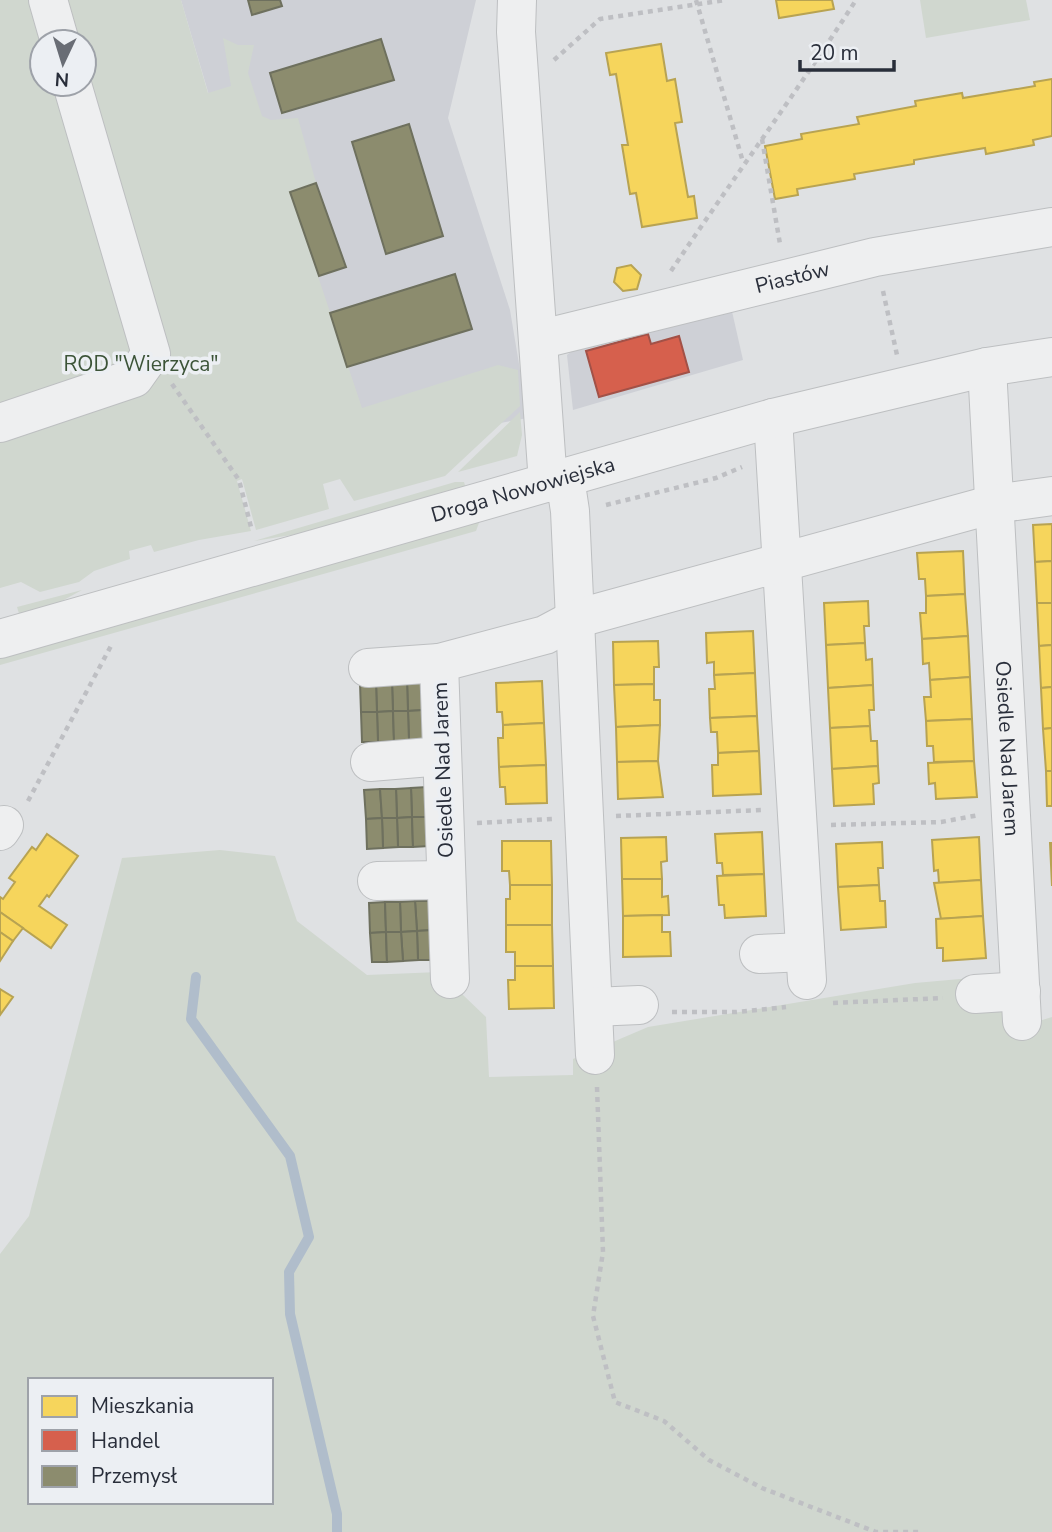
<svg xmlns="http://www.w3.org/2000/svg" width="1052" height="1532" font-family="'Nunito Sans',sans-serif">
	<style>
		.built { fill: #ced0d6 }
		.green { fill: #d0d7cf; fill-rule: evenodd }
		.homes { fill: #f6d55c; stroke: #b8a352; stroke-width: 2 }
		.shops { fill: #d6604d; stroke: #a25147; stroke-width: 2 }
		.industry { fill: #8c8c6e; stroke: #6e705e; stroke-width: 2 }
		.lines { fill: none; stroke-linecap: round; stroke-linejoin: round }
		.stream { stroke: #b0bdcb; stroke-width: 10 }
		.minor-casing { stroke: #bdbfc1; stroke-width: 40 }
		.path { stroke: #bebfc3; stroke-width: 4.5; stroke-dasharray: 5 5; stroke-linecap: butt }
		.minor { stroke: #eeeff0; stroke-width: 38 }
		.labels { text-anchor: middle; stroke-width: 7; stroke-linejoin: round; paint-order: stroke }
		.street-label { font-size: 21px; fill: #292e3a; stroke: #eceff3 }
		.park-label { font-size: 21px; fill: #3c5438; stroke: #eceff3 }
	</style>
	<rect width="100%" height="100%" fill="#dfe1e3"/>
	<g class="built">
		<path d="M181,0h295l-28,118 62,192 18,108 -213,38z"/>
		<path d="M731,307l12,53 -170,50 -6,-55 19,-14z"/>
	</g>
	<g class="green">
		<path d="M0,0h181l27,93 23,-7 -8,-48 15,7h16l-6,28 14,43 9,4 27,-2 18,65 -26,9 72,216 136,-43 20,5 2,36 -75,70 -91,25 -14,-22 -17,5 6,25 -73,21 -14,-51 -5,2 14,50 -52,9 -45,12 -3,-7 -22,6 1,8 -36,12 -15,11 -39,10 -19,-10 -21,6zM42,42h42v42h-42z"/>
		<path d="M920,0h106l4,20 -104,18z"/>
		<path d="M520,412l2,23 -5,21 -59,16z"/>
		<path d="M455,482h9l2,7 -149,42 -63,10z"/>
		<path d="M480,520l-4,11 -476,134v-8z"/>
		<path d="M82,590l-31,17 -31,10 -3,-10z"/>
		<path d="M220,850l55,6 22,65 70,54 72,-3 47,45 3,60 84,-2v-16l75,-32 267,-44 79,-7 32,49 26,-8v515h-1052v-278l29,-38 93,-358zM30,1380h241v122h-241z"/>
	</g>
	<g class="homes">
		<path d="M776,0h56l2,9 -55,9z"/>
		<path d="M661,44l6,37 8,-2 7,43 -7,1 13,74 6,-1 3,22 -55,9 -6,-34 -6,1 -8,-49h6l-12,-71 -6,1 -4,-22z"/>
		<path d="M1052,79v57l-19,4 1,5 -48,9 -1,-6 -71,12v4l-60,10 1,5 -58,10 1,6 -23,4 -10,-53 37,-7 -1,-5 58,-10 -2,-7 59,-11 -1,-5 47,-8 1,5 72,-12 -1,-4z"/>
		<path d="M631,265l10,10 -4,14 -14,2 -9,-9 3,-14z"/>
		<path d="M1052,524v37l-17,1 -2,-37z"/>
		<path d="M963,551l2,43 -39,2 -1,-17h-6l-2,-26z"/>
		<path d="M1052,561v42h-15l-2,-41z"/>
		<path d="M965,594l3,42 -46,3 -2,-26h6v-17z"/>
		<path d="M868,601l1,25h-5l1,17 -39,2 -2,-42z"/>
		<path d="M1037,603h15v42l-13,1z"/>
		<path d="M753,631l2,42 -41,2v-13l-7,1 -1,-30z"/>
		<path d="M968,636l2,41 -40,3 -1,-17 -6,1 -1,-25z"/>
		<path d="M658,641l1,26h-5v17l-40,1 -1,-43z"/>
		<path d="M865,643l1,17 6,-1 1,26 -45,3 -2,-43z"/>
		<path d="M1052,645v42l-11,1 -2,-42z"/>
		<path d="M755,673l2,43 -47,2 -1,-29h6l-1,-14z"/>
		<path d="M970,677l2,42 -46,2 -2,-24h7l-1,-17z"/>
		<path d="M542,681l2,42 -41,2 -1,-13h-5l-1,-29z"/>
		<path d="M654,684v16h6v25l-44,2 -2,-42z"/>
		<path d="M873,685l1,25h-5l1,16 -40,2 -2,-40z"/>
		<path d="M1052,687v41l-9,1 -2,-41z"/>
		<path d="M757,716l2,35 -41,2 -1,-21h-6l-1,-14z"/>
		<path d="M972,719l2,42 -40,1 -1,-16h-6l-1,-25z"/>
		<path d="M544,723l2,42 -47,2 -1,-29h5v-13z"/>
		<path d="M660,725l-2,36 -41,1 -1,-35z"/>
		<path d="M870,726l1,15h6l1,25 -46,3 -2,-41z"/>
		<path d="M1052,728v43h-6l-3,-42z"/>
		<path d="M759,751l2,43 -48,2 -1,-31h6v-12z"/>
		<path d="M658,761l5,36 -45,2 -1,-37z"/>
		<path d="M974,761l3,36 -41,2 -1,-16 -6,1 -1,-21z"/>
		<path d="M546,765l1,38 -41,1 -1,-17h-5l-1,-20z"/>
		<path d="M878,766l1,17 -6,1 1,20 -40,2 -2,-37z"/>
		<path d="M1046,771h6v35h-5z"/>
		<path d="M762,832l2,42 -41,1 -1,-12h-5l-2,-29z"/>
		<path d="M47,834l31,22 -29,41 -2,-2 -8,11 28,19 -16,23 -51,-36v-15l3,2 12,-17 -6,-4 23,-31 4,3z"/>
		<path d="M666,837l1,24 -6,1 1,17h-40l-1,-41z"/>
		<path d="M979,837l2,43 -42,3 -1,-13 -4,1 -2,-31z"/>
		<path d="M502,841h49l1,44h-42l-1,-14h-7z"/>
		<path d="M882,842l1,26h-5l1,17 -41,2 -2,-43z"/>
		<path d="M1050,843h2v43z"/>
		<path d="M764,874l2,42 -41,2 -1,-13h-5l-2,-29z"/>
		<path d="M622,879h40v18l6,-1 1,19 -46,1z"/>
		<path d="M981,880l2,36 -42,3 -7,-36z"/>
		<path d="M510,885h42v40h-46v-26h4z"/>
		<path d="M879,885l1,16h5l1,26 -45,3 -3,-43z"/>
		<path d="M0,912l23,16 -10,13 -13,-9z"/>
		<path d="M662,915v17h8l1,24 -48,1v-41z"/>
		<path d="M983,916l3,42 -43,3v-13h-6l-1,-29z"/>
		<path d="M506,925h46l1,41h-38v-14h-9z"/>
		<path d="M0,932l13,9 -13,20z"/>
		<path d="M515,966h38l1,42 -45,1 -1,-29h7z"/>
		<path d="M0,989l13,8 -13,18z"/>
	</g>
	<path class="shops" d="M648,334l3,10 28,-8 10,36 -90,25 -13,-46z"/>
	<g class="industry">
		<path d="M248,0h32l2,6 -30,9z"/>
		<path d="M381,39l13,41 -112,33 -12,-40z"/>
		<path d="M409,124l34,112 -57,18 -34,-112z"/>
		<path d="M316,183l30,84 -27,9 -29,-84z"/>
		<path d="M455,274l17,55 -125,38 -17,-54z"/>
		<path d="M407,681h16l1,29 -16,1z"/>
		<path d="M407,681l1,30h-15l-1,-29z"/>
		<path d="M392,682l1,29 -16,1 -1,-29z"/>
		<path d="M360,683h16l1,29h-16z"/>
		<path d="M424,710l1,30 -16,1 -1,-30z"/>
		<path d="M393,711l1,30 -16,1 -1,-30z"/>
		<path d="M393,711h15l1,30h-15z"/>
		<path d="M361,712h16l1,30h-16z"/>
		<path d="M427,787l1,30h-16l-1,-29z"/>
		<path d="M411,788l1,29 -15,1 -1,-29z"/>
		<path d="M380,789l2,29 -16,1 -2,-29z"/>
		<path d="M380,789h16l1,29h-15z"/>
		<path d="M412,817l1,30h-15l-1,-29z"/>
		<path d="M412,817h16l1,29 -16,1z"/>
		<path d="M382,818h15l1,29 -15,1z"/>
		<path d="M382,818l1,30 -16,1 -1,-30z"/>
		<path d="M415,901h16l1,29 -15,1z"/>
		<path d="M415,901l2,30 -16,1 -1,-30z"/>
		<path d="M385,902l1,30 -16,1 -1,-30z"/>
		<path d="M385,902h15l1,30h-15z"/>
		<path d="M432,930l2,30h-16l-1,-29z"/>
		<path d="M417,931l1,29 -15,1 -2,-29z"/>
		<path d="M386,932l1,30h-15l-2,-29z"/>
		<path d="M386,932h15l2,29 -16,1z"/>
	</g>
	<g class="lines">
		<path class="stream" d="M196,977l-5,42 99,137 19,81 -20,35 1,42 47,200v18"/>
		<g class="minor-casing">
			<g id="minor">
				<path d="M48,0l12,42"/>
				<path d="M517,0l-1,32 32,451"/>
				<path id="s1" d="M538,340l337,-83 177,-30"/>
				<path id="s2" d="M987,367l35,654"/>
				<path d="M773,418l34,562"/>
				<path d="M0,423l134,-45 17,-24 -79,-270"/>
				<path d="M565,478l5,33 25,544"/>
				<path id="s3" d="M0,639l773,-221 214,-51 65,-10"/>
				<path d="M368,668l71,-5"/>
				<path d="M370,762l72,-6"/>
				<path d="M0,831l4,-6"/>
				<path d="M377,881l69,-1"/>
				<path d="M759,954l46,-2"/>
				<path d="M450,979l-11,-316 106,-28 30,-16 419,-115 58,-8"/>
				<path d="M975,994l46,-3"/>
				<path d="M593,1007l46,-2"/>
			</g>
		</g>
		<g class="path">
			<path d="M696,0l47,162"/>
			<path d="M554,60l46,-41 125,-19"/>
			<path d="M762,139l18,105"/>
			<path d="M671,271c61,-91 126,-179 185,-271"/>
			<path d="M883,291l14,64"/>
			<path d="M172,384l67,96 13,51"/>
			<path d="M606,505l110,-27 26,-11"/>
			<path d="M28,801l84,-157"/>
			<path d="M616,816l146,-6"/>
			<path d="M477,823l75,-4"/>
			<path d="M831,825l110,-3 38,-7"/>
			<path d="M833,1003l110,-5"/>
			<path d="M672,1012h64l50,-5"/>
			<path d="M597,1087l6,165 -10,64 22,86 49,19 45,39 53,28 114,44h46"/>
		</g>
		<use href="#minor" class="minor"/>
	</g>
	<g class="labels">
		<g class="street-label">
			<text dy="7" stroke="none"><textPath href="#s1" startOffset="262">Piastów</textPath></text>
			<text dy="7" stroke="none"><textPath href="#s3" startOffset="544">Droga Nowowiejska</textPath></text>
			<text dy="7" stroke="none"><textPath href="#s2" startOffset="382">Osiedle Nad Jarem</textPath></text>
			<text transform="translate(443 770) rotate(-92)" y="7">Osiedle Nad Jarem</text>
		</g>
		<g class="park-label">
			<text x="141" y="371">ROD "Wierzyca"</text>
		</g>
	</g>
	<rect x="28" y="1378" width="245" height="126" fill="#eceff3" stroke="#9ea2a9" stroke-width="2"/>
	<rect x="42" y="1396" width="35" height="21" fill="#f6d55c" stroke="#9ea2a9" stroke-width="2"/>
	<text x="91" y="1413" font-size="21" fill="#292e3a">Mieszkania</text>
	<rect x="42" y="1430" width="35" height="21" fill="#d6604d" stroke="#9ea2a9" stroke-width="2"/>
	<text x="91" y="1448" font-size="21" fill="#292e3a">Handel</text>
	<rect x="42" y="1466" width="35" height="21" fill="#8c8c6e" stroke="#9ea2a9" stroke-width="2"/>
	<text x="91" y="1483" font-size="21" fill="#292e3a">Przemysł</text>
	<g transform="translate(63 63) rotate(184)"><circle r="33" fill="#eceff3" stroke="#9ea2a9" stroke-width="2"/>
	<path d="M0-5L12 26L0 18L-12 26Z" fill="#696d75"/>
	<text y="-10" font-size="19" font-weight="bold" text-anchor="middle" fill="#292e3a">N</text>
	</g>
	<path d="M800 60v10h94v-10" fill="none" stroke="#292e3a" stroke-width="3.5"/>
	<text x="810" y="60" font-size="21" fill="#292e3a" stroke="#eceff3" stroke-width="5" paint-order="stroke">20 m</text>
</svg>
